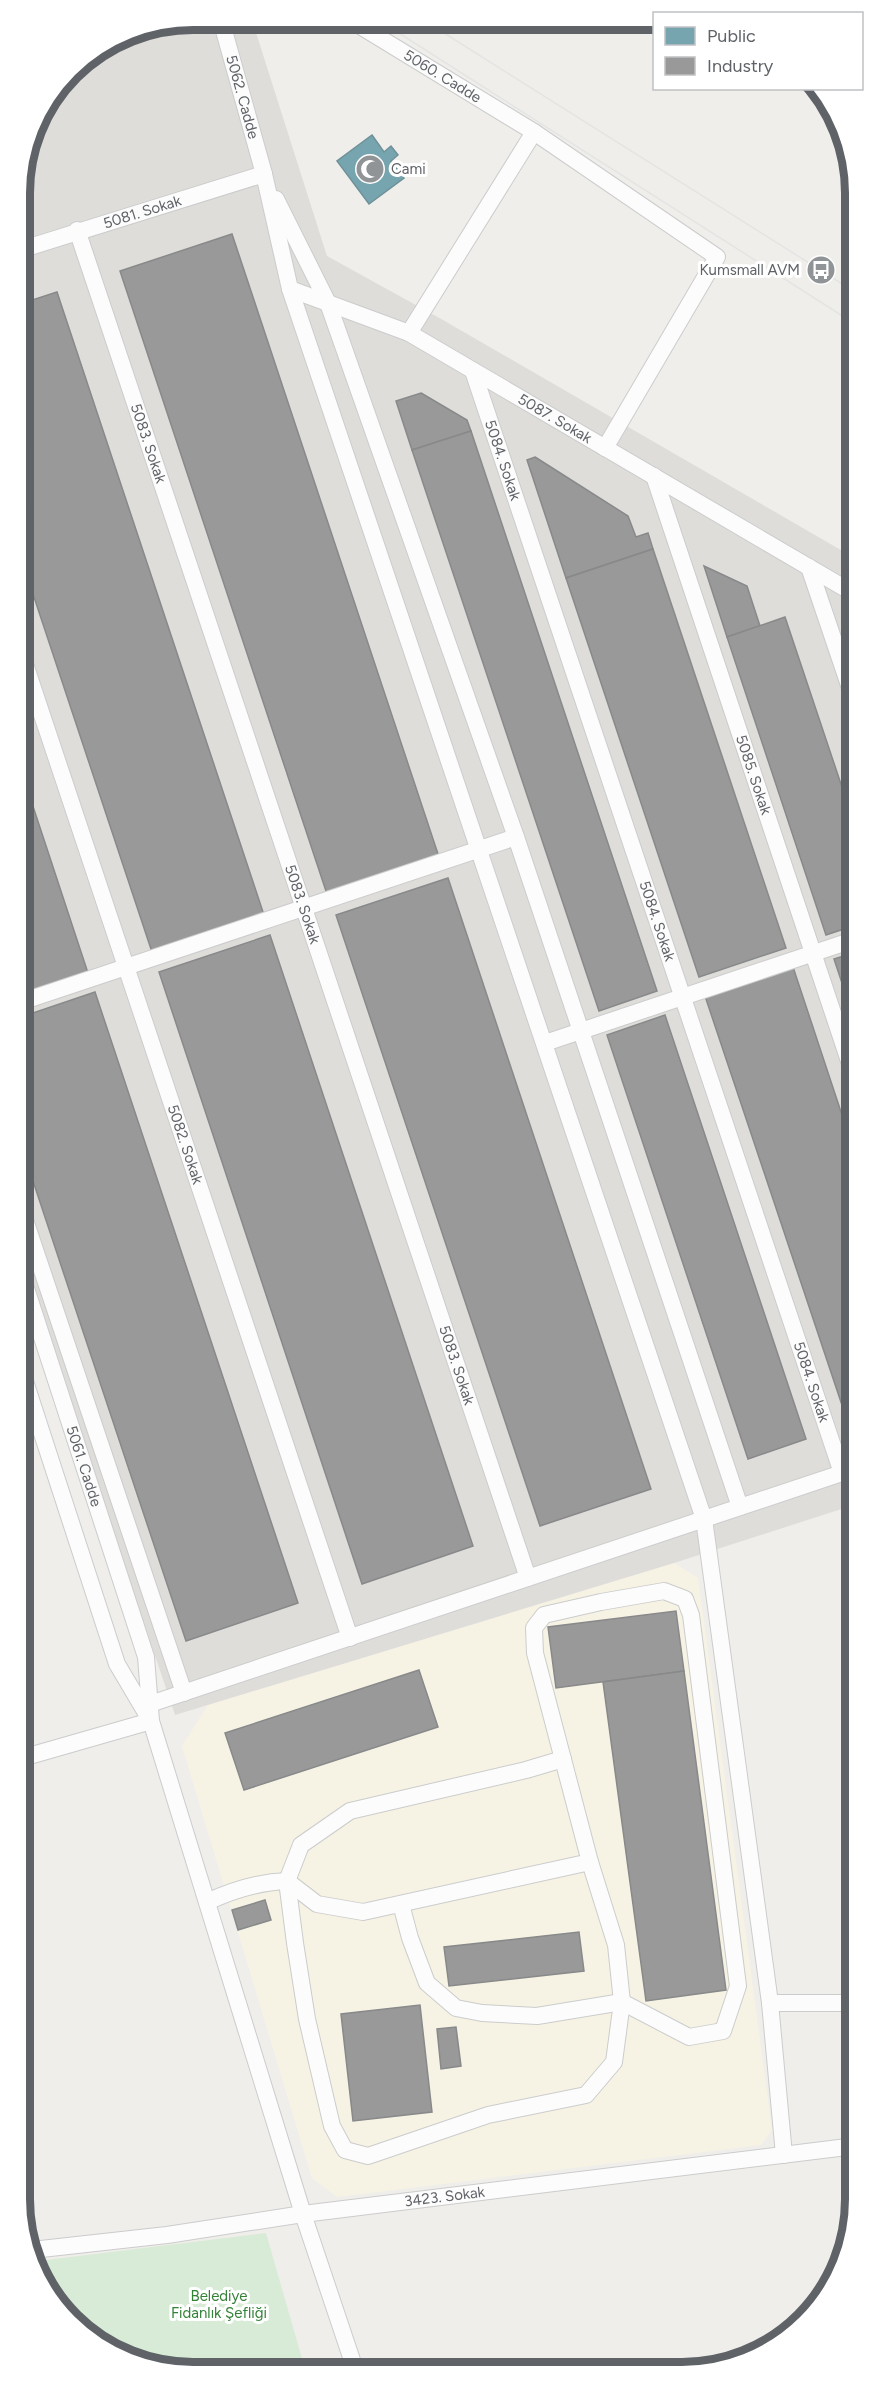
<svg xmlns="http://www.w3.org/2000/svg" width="875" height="2392" font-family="Figtree,sans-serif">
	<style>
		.commercial { fill: #f7f3e4 }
		.industrial { fill: #dfddda }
		.green { fill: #d8ebd6 }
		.public { fill: #76a5af; stroke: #6f919a; stroke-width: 1.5 }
		.industry { fill: #999; stroke: #88898a; stroke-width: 1.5 }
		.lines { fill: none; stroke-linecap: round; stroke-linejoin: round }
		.minor-casing { stroke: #cbcccc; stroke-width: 18 }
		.minor { stroke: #fdfcfc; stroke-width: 16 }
		.tram { stroke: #e4e4e4; stroke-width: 1.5 }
		.labels { text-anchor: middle; stroke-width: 6; stroke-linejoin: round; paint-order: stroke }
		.street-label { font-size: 15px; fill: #5f6368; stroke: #fff }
		.poi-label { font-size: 15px; fill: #5f6368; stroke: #fff; text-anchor: start }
		.park-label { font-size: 15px; fill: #348238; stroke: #fff }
		.rim { fill: none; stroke: #5f6368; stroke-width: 8 }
	</style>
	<rect width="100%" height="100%" fill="#efeeea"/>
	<path class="commercial" d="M674,1563l24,15 74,552 -11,15 -424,52 -25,-19 -130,-432 26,-41z"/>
	<path class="industrial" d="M193,20h59l75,236 116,64 410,237 1,948 -180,58 -499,152 -154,-457 -1,-1077 18,-65 40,-53 49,-30z"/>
	<path class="green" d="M266,2233l39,136h-146l-88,-47 -33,-61z"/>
	<path class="public" d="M372,135l12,17 7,-6 7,9 -7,6 13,17 -35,26 -32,-43z"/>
	<g class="industry">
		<path d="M232,234l207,623 -112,37 -207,-623z"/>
		<path d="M57,292l207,623 -112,37 -132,-397v-251z"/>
		<path d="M421,393l46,27 4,11 -59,19 -16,-49z"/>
		<path d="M471,431l186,560 -58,20 -187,-561z"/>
		<path d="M535,457l93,59 8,21 12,-4 5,16 -87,29 -39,-118z"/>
		<path d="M653,549l133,399 -87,29 -133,-399z"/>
		<path d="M704,566l43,20 13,40 -33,11z"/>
		<path d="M785,617l68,203v106l-27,9 -99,-298z"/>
		<path d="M21,770l67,203 -67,23z"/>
		<path d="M448,878l203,611 -111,37 -204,-611z"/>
		<path d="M270,935l203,611 -111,38 -203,-612z"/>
		<path d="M853,953v63l-19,-57z"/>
		<path d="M793,967l61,184v267l-7,2 -142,-424z"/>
		<path d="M95,992l203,611 -112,38 -165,-496v-128z"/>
		<path d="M665,1015l141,424 -58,20 -141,-424z"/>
		<path d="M676,1611l8,60 -128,17 -8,-61z"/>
		<path d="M419,1670l19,57 -194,63 -19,-57z"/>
		<path d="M684,1671l42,319 -80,11 -43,-319z"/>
		<path d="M265,1900l6,20 -33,10 -6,-20z"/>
		<path d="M579,1932l5,39 -135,15 -5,-39z"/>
		<path d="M420,2005l12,107 -79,9 -12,-107z"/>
		<path d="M456,2027l5,39 -20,3 -4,-40z"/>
	</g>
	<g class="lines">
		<g class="minor-casing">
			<g id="minor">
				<path id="s1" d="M221,20l43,154 26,115 414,1230 66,484 14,152"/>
				<path id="s2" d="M352,21l182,111 183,125 -112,191"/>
				<path d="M276,199l52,104 188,534 224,670"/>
				<path id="s3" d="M77,230l451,1348"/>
				<path id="s4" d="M20,250l244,-76"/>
				<path id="s5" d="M290,289l119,44 444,260"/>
				<path d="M409,333l125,-201"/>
				<path id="s6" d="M473,371l369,1102"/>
				<path id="s7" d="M654,476l199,597"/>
				<path d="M809,567l44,130"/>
				<path id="s8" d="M21,652l329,986"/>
				<path d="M21,1002l495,-165"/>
				<path d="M545,1043l308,-103"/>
				<path d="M21,1208l163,485"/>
				<path id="s9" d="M22,1276l124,381 5,64 152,493 52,155"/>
				<path d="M22,1372l95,292 32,54"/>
				<path d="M150,1704l704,-235"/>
				<path d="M22,1758l129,-37"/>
				<path d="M563,1759l-37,11 -176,41 -49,34 -14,36 8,62 12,76 25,107 13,24 23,6 120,-41 98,-20 28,-33 8,-60 -6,-57 -26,-83"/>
				<path d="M207,1902c26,-12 51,-20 80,-21l30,23 46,8 227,-50 -55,-209 -1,-25 10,-13 57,-13 63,-11 21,8 6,16 47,371 -15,45 -34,6 -67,-35 -85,14 -55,-3 -26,-5 -29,-25 -17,-45 -9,-34"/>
				<path d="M770,2003h85"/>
				<path id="s10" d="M32,2250l135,-15 136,-21 552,-68"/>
			</g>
		</g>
		<use href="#minor" class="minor"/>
		<g class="tram">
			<path d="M380,21l472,301"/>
			<path d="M425,21l427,269"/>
		</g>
	</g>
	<defs>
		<g id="mosque-disc" transform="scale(1.5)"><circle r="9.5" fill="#919496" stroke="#fff"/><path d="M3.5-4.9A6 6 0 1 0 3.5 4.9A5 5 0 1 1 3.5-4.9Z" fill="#fff"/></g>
		<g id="bus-disc" transform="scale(1.5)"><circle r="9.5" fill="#919496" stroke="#fff"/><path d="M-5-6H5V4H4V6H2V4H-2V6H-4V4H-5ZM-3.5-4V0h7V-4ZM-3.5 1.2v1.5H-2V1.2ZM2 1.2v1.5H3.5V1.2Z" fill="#fff"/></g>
	</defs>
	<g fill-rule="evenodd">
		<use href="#mosque-disc" x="370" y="169"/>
		<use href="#bus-disc" x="821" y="270"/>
	</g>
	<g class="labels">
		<g class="street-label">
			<text dy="5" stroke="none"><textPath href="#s2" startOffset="106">5060. Cadde</textPath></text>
			<text dy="5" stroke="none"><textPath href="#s1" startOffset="80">5062. Cadde</textPath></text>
			<text dy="5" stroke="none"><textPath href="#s4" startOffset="128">5081. Sokak</textPath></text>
			<text dy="5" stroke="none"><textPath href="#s5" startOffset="296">5087. Sokak</textPath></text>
			<text dy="5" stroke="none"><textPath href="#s3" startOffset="225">5083. Sokak</textPath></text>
			<text dy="5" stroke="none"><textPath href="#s6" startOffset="94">5084. Sokak</textPath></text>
			<text dy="5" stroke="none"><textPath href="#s7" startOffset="315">5085. Sokak</textPath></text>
			<text dy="5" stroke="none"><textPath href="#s3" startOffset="711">5083. Sokak</textPath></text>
			<text dy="5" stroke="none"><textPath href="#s6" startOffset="580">5084. Sokak</textPath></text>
			<text dy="5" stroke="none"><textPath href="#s8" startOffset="519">5082. Sokak</textPath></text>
			<text dy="5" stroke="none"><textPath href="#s3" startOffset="1197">5083. Sokak</textPath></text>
			<text dy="5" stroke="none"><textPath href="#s6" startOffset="1066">5084. Sokak</textPath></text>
			<text dy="5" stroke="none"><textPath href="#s9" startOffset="200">5061. Cadde</textPath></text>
			<text dy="5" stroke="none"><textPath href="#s10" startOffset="416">3423. Sokak</textPath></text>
		</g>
		<g class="poi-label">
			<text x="391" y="174">Cami</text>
			<text x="800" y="275" text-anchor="end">Kumsmall AVM</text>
		</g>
		<g class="park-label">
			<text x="219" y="2301">Belediye<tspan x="219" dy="17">Fidanlık Şefliği</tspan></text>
		</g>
	</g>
	<path d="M0 0H875V2392H0ZM193 30H682A163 163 0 0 1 845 193V2199A163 163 0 0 1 682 2362H193A163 163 0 0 1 30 2199V193A163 163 0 0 1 193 30Z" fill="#fff" fill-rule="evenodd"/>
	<path class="rim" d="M193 30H682A163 163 0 0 1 845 193V2199A163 163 0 0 1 682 2362H193A163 163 0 0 1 30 2199V193A163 163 0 0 1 193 30Z"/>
	<rect x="653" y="12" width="210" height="78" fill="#ffffff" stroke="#bfc1c3" stroke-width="1.5"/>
	<rect x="665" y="27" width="30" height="18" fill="#76a5af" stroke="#bfc1c3" stroke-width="1.5"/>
	<text x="707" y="42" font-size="18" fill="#5f6368">Public</text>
	<rect x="665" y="57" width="30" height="18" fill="#999999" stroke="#bfc1c3" stroke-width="1.5"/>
	<text x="707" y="72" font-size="18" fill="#5f6368">Industry</text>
</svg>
